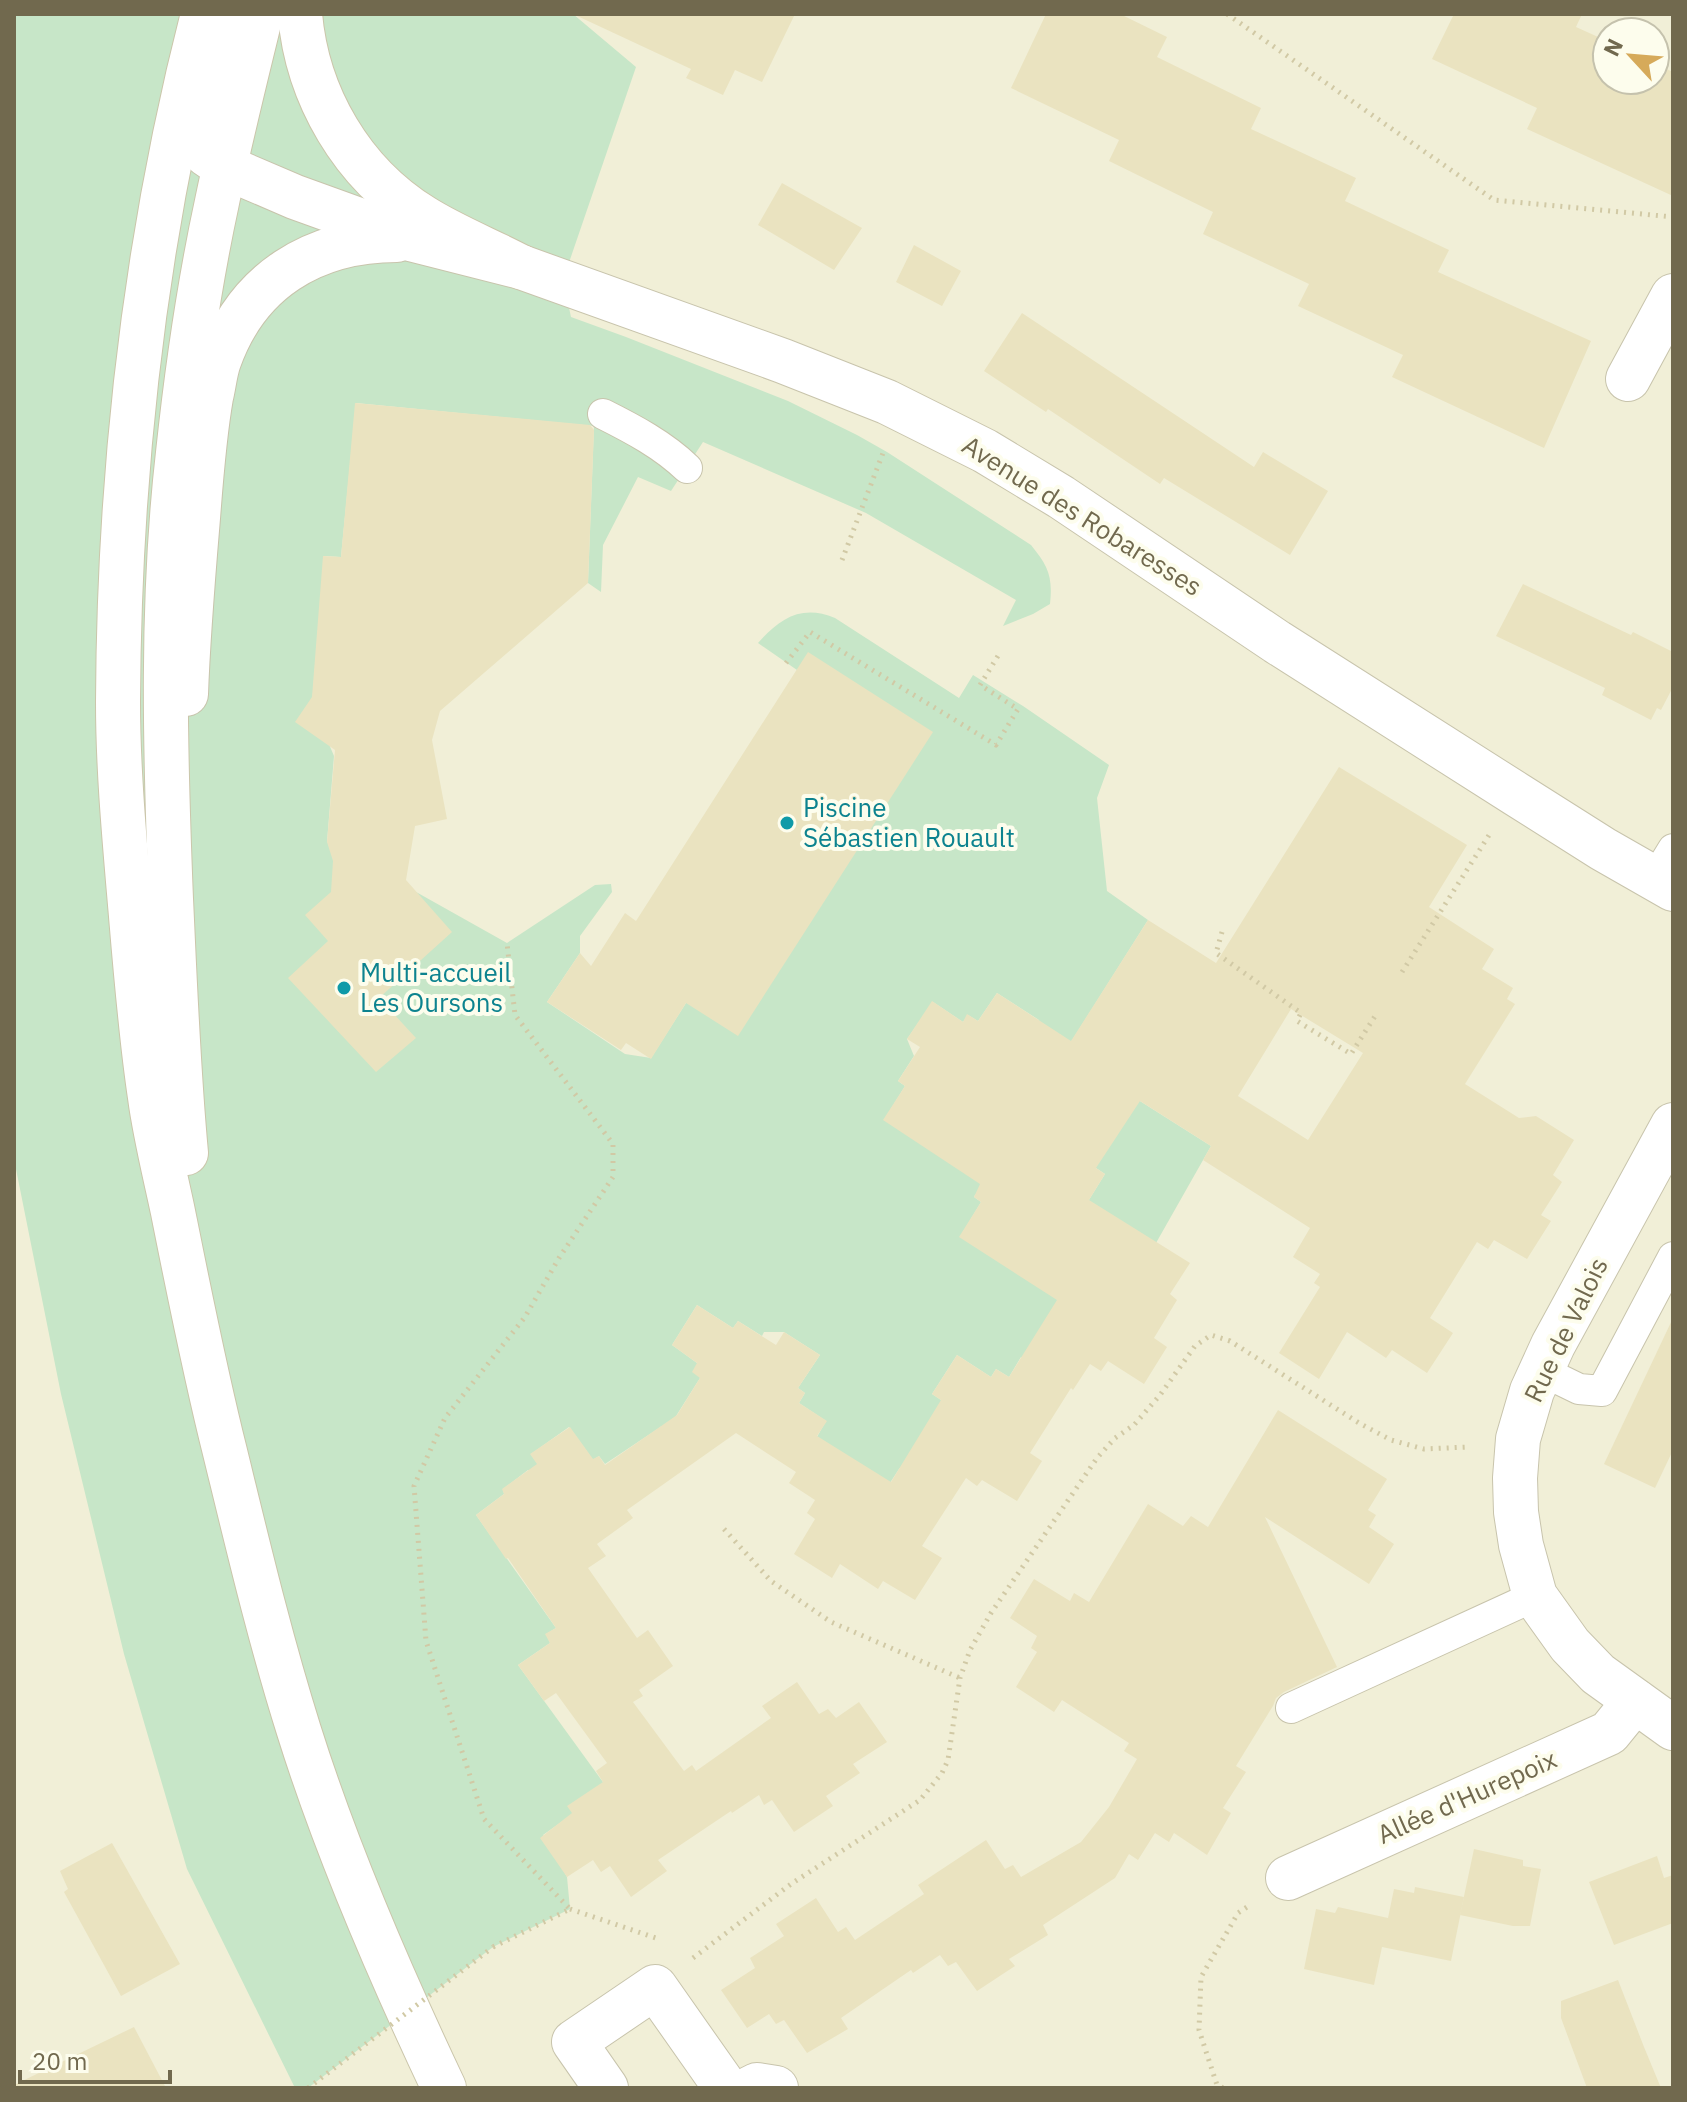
<svg xmlns="http://www.w3.org/2000/svg" width="1687" height="2102" font-family="'IBM Plex Sans',sans-serif">
	<style>
		.residential { fill: #f1efd7; fill-rule: evenodd }
		.green { fill: #c7e6c8 }
		.building { fill: #eae3c0; fill-rule: evenodd }
		.lines { fill: none; stroke-linecap: round; stroke-linejoin: round }
		.service-casing { stroke: #c8c4ac; stroke-width: 32 }
		.minor-casing { stroke: #c8c4ac; stroke-width: 46 }
		.tertiary-casing { stroke: #c8c4ac; stroke-width: 46 }
		.secondary-casing { stroke: #cbc6ab; stroke-width: 46 }
		.path { stroke: #d1c9a5; stroke-width: 5; stroke-dasharray: 2 6; stroke-linecap: butt }
		.service { stroke: #fff; stroke-width: 30 }
		.minor { stroke: #fff; stroke-width: 44 }
		.tertiary { stroke: #fff; stroke-width: 44 }
		.secondary { stroke: #fff; stroke-width: 44 }
		.path-bridge { stroke: #d1c9a5; stroke-width: 5; stroke-dasharray: 2 6; stroke-linecap: butt }
		.culture-dot { fill: #0f9aa8; stroke: #fdfded; stroke-width: 3 }
		.labels { text-anchor: middle; stroke-width: 8; stroke-linejoin: round; paint-order: stroke }
		.street-label { font-size: 26px; fill: #71694e; stroke: #fdfded }
		.culture-label { font-size: 26px; fill: #0d838f; stroke: #fdfded; text-anchor: start }
	</style>
	<rect width="100%" height="100%" fill="#f9fae8"/>
	<path class="residential" d="M14,14h1659v2074h-1659zM1607,32h48v48h-48z"/>
	<path class="green" d="M14,14h559l63,53 -73,213 8,37 55,20 162,64 69,34 30,17 144,93c17,21 22,31 19,59l-17,10 -30,12 13,-26 -150,-87 -163,-71 -32,49 -33,-14 -35,68 -2,47 -13,-9 6,-157 -238,-23 -15,154 -17,-1 -12,148 22,52 -7,86 180,101 88,-58 16,-1 1,8 -32,44v17l-33,49 78,52 26,4 35,-55 111,-333 -39,-27c22,-25 44,-39 77,-25l124,80 14,-23 50,31 86,59 -12,33 10,93 41,29 -84,133 147,93 -55,97 -69,-40 18,-29 -9,-6 -79,-112 22,-36 -42,-27 -19,28 -10,-6 -5,7 -30,-20 -26,37 7,17 -16,25 7,5 -21,34 120,44 -29,31 -1,2 7,5 -21,35 119,57 -45,71 -13,-8 -12,20 -13,-8 -5,8 -34,-22 -25,39 21,14 -54,61 -13,20 -73,-45 13,-23 -27,-18 6,-10 -7,-5 22,-33 -36,-23h-20l-2,4 -24,-15 -5,7 -36,-23 -25,40 25,18 3,15 -34,54 -4,-6 -57,38 -6,-8 -6,4 -24,-33 -38,27 15,22 -18,-6 -25,19 1,5 -28,21 80,113 -10,6 4,9 -32,22 90,124 -65,46 24,42 3,32 -77,38 -185,141h-13l-108,-219 -63,-215 -63,-260 -47,-235z"/>
	<g class="building">
		<path d="M573,14h222l-33,68 -27,-12 -12,25 -37,-17 5,-9z"/>
		<path d="M1046,14h74l47,23 -10,20 104,51 -10,21 105,49 -11,23 104,49 -11,22 153,69 -47,107 -152,-71 11,-22 -105,-49 11,-22 -106,-50 10,-22 -104,-51 10,-21 -108,-52z"/>
		<path d="M1454,14h128l-6,13 31,14v39h48v-16l18,8v124l-146,-67 10,-21 -105,-49z"/>
		<path d="M782,183l80,45 -28,42 -76,-45z"/>
		<path d="M914,245l47,26 -19,35 -46,-24z"/>
		<path d="M1022,313l232,154 9,-15 65,39 -38,64 -126,-77 -4,6 -112,-75 -2,3 -62,-41z"/>
		<path d="M355,403l235,22 4,5 -6,153 -148,128 -8,29 15,79 -32,7 -9,54 46,52 -73,66 37,40 -40,34 -88,-94 40,-37 -23,-26 26,-23 2,-31 -6,-19 8,-92 -40,-28 17,-25 11,-141 18,1z"/>
		<path d="M1523,584l108,51 2,-3 40,20v35l-12,23 -4,-2 -6,12 -49,-25 3,-7 -109,-52z"/>
		<path d="M808,652l125,80 -195,304 -52,-33 -35,56 -25,-16 -5,7 -74,-48 33,-49 11,13 34,-53 11,8z"/>
		<path d="M1339,767l128,78 -38,62 65,42 -12,20 31,19 -6,11 8,5 -50,80 54,34 17,-2 38,24 -21,35 9,7 -21,33 10,6 -24,38 -33,-19 -6,9 -11,-7 -47,76 23,15 -26,40 -35,-23 -6,8 -39,-26 -28,47 -40,-26 41,-66 -6,-4 6,-9 -27,-17 17,-29 -107,-68 8,-14 -71,-45 -44,67 9,6 -16,26 101,63 -20,31 7,6 -23,38 13,9 -23,37 -36,-23 -7,10 -11,-7 -17,26 -2,-2 -41,65 12,8 -25,40 -35,-21 -5,6 -11,-8 -44,68 20,12 -27,42 -32,-19 -5,8 -38,-25 -8,14 -38,-24 21,-35 -8,-6 8,-13 -26,-17 7,-11 -60,-39 -109,77 6,8 -36,26 9,12 -18,12 49,70 11,-8 25,36 -34,24 4,6 -10,6 51,69 8,-6 4,6 75,-53 -9,-12 35,-24 22,32 9,-5 8,9 23,-16 28,40 -34,22 7,9 -34,23 7,10 -39,26 -22,-32 -8,5 -5,-10 -27,18 -1,-2 -73,49 9,11 -36,26 -21,-31 -9,6 -8,-12 -26,17 -27,-39 32,-25 -5,-7 36,-24 -7,-11 11,-8 -51,-70 -12,8 -26,-36 32,-22 -5,-9 11,-6 -48,-70 -2,1 -30,-44 28,-21 -2,-5 35,-25 -7,-10 40,-27 23,32 6,-3 6,9 72,-50 23,-37 -8,-6 5,-9 -25,-18 25,-40 36,23 5,-7 38,24 8,-13 36,23 -22,33 7,5 -6,10 28,18 -10,15 74,46 50,-82 -9,-6 25,-39 34,22 5,-8 13,8 48,-77 -98,-63 22,-35 -7,-5 6,-13 -97,-64 22,-34 -7,-5 22,-34 -13,-8 25,-38 31,21 4,-8 11,7 19,-28 74,48 77,-121 68,43zM1291,1009l72,44 -55,87 -70,-44z"/>
		<path d="M1673,1318v132l-18,38 -51,-24z"/>
		<path d="M1278,1410l109,69 -19,31 8,5 -7,12 25,17 -25,40 -104,-67 72,150 -53,25 -8,6 -3,8 -37,60 10,6 -23,36 8,5 -24,42 -33,-22 -5,9 -14,-9 -17,27 -9,-6 -14,24 -72,47 5,10 -39,24 6,7 -38,25 -21,-29 -8,4 -8,-11 -27,18 -2,-3 -70,48 7,11 -41,24 -23,-33 -8,4 -7,-10 -22,14 -26,-38 34,-22 -5,-10 34,-22 -8,-12 40,-26 22,34 8,-5 9,13 69,-46 -6,-9 68,-45 19,29 8,-4 8,12 60,-35 28,-35 28,-48 -13,-8 5,-8 -67,-43 -8,12 -38,-25 21,-35 -6,-4 6,-12 -27,-18 24,-39 36,22 4,-8 15,9 59,-98 35,22 8,-10 17,11z"/>
		<path d="M112,1843l68,121 -59,32 -57,-104 4,-3 -8,-18z"/>
		<path d="M1474,1849l49,11v6l18,3 -11,57h-17l-53,-11z"/>
		<path d="M1657,1856l7,22 9,-3v48l-59,22 -25,-63z"/>
		<path d="M1415,1887l49,10 -13,64 -69,-14 -8,38 -70,-16 12,-60 19,4 3,-6 50,11 6,-29 20,4z"/>
		<path d="M1618,1980l26,67 17,41h-74l-26,-70v-17z"/>
		<path d="M134,2027l32,61h-152v-3z"/>
	</g>
	<g class="lines">
		<g class="service-casing">
			<g id="service">
				<path d="M603,414c30,15 60,31 84,54"/>
				<path d="M1654,880l19,-31"/>
				<path d="M1542,1371l37,18 23,2 71,-134"/>
				<path d="M1291,1708l244,-112"/>
			</g>
		</g>
		<g class="minor-casing">
			<g id="minor">
				<path d="M1628,379l45,-83"/>
				<path d="M1288,1878l321,-145 26,-32"/>
				<path d="M606,2088l-32,-46 81,-55 71,101"/>
				<path d="M751,2088l6,-3 19,3"/>
			</g>
		</g>
		<g class="tertiary-casing">
			<g id="tertiary">
				<path d="M227,14l-16,59 -12,63v8l7,10 19,13 70,30 119,43 107,27 262,94 104,41 98,49 76,46 216,145 239,152 87,55 70,40"/>
				<path d="M186,694c2,-59 7,-117 12,-176 3,-40 6,-81 13,-121 3,-12 4,-25 8,-36 28,-80 94,-121 178,-121"/>
				<path d="M1673,1125l-120,220 -21,46 -14,48 -3,39 1,34 5,33 14,51 35,49 28,29 75,54"/>
			</g>
		</g>
		<g class="secondary-casing">
			<g id="secondary">
				<path d="M203,14c-58,225 -84,456 -85,688 0,71 7,143 13,214 5,60 10,121 19,181 5,38 15,77 23,115 16,80 32,161 52,240 23,94 45,187 74,279 38,121 91,243 145,357"/>
				<path d="M300,14c7,82 52,159 123,203 30,19 66,33 98,50"/>
				<path d="M186,1153c-8,-85 -11,-169 -15,-254 -6,-148 -10,-298 7,-446 9,-84 21,-168 39,-251 13,-63 29,-126 44,-188"/>
			</g>
		</g>
		<g class="path">
			<path d="M1227,14l267,186 179,17"/>
			<path d="M842,560l41,-107"/>
			<path d="M786,663l24,-31 186,113 22,-36 -38,-24 21,-34"/>
			<path d="M1222,932l-6,21 85,60 -4,8 54,33 26,-41"/>
			<path d="M1402,972l89,-140"/>
			<path d="M724,1529l47,52 60,41 129,56"/>
			<path d="M570,1909l86,29"/>
			<path d="M493,1947l77,-38 -86,-90 -58,-178 -12,-155 31,-68 80,-101 34,-59 54,-81v-33l-98,-129 -8,-72"/>
			<path d="M693,1958l98,-74 129,-84 22,-27 6,-13 12,-82 10,-28 21,-37 106,-155 18,-20 19,-13 26,-30 35,-49 16,-11 19,6 129,82 32,17 33,9 44,-2"/>
			<path d="M1223,2088l-6,-3 -18,-55 2,-53 37,-64 12,-8"/>
		</g>
		<use href="#service" class="service"/>
		<use href="#minor" class="minor"/>
		<use href="#tertiary" class="tertiary"/>
		<use href="#secondary" class="secondary"/>
		<path class="path-bridge" d="M308,2088l185,-141"/>
	</g>
	<g class="culture-dot">
		<circle cx="787" cy="823" r="8"/>
		<circle cx="344" cy="988" r="8"/>
	</g>
	<g class="labels">
		<g class="street-label">
			<text transform="translate(1082 516) rotate(32)" y="9">Avenue des Robaresses</text>
			<text transform="translate(1566 1330) rotate(-64)" y="9">Rue de Valois</text>
			<text transform="translate(1467 1797) rotate(-24)" y="9">Allée d'Hurepoix</text>
		</g>
		<g class="culture-label">
			<text x="803" y="817">Piscine<tspan x="803" dy="30">Sébastien Rouault</tspan></text>
			<text x="360" y="982">Multi-accueil<tspan x="360" dy="30">Les Oursons</tspan></text>
		</g>
	</g>
	<rect width="1687" height="2102" fill="none" stroke="#71694e" stroke-width="32"/>
	<g transform="translate(1631 56) rotate(296)"><circle r="38" fill="#fdfded" stroke="#c5c2ad" stroke-width="2"/>
	<path d="M0-6L14 30L0 20L-14 30Z" fill="#d6aa5a"/>
	<text y="-12" font-size="22" font-weight="bold" text-anchor="middle" fill="#71694e">N</text>
	</g>
	<path d="M20 2070v12h150v-12" fill="none" stroke="#71694e" stroke-width="4"/>
	<text x="32" y="2070" font-size="24" fill="#71694e" stroke="#fdfded" stroke-width="6" paint-order="stroke">20 m</text>
</svg>
